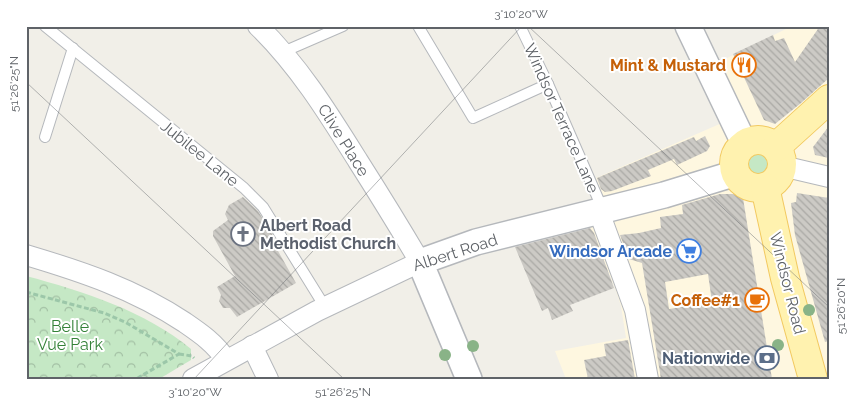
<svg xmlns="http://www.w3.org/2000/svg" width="855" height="405" font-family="Raleway,sans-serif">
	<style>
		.commercial { fill: #fef7e0 }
		.green { fill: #c5e8c5 }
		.forest { fill: url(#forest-crowns) }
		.building { fill: url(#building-back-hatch); fill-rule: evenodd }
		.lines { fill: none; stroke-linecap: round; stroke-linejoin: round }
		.service-casing { stroke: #b5b8bc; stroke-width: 12 }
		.minor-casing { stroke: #b5b8bc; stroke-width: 22 }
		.tertiary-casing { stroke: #b5b8bc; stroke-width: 28 }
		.primary-casing { stroke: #f2c960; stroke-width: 30 }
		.path { stroke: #9cc7a9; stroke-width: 3; stroke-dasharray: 5 2.5; stroke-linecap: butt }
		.service { stroke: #fff; stroke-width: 10 }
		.minor { stroke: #fff; stroke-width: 20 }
		.tertiary { stroke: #fff; stroke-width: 25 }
		.primary { stroke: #fff2af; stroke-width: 28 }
		.tree { fill: #89b387 }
		.ticks { fill: none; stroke: #5f6368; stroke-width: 1; stroke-opacity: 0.45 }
		.labels { text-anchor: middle; stroke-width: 4; stroke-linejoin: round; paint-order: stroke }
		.food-label { font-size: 16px; font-weight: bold; fill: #c56008; stroke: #fff; text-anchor: end }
		.street-label { font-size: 16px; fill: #5f6368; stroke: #fff }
		.worship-label { font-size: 16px; font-weight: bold; fill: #5b616d; stroke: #fff; text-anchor: start }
		.shop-label { font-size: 16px; font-weight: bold; fill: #366cbe; stroke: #fff; text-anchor: end }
		.park-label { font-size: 16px; fill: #348238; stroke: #fff }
		.service-label { font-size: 16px; font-weight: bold; fill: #4e5e75; stroke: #fff; text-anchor: end }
		.neatline { fill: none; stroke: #5f6368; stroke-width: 2 }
		.ticks-label { font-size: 12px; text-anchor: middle; fill: #5f6368 }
	</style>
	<defs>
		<pattern id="forest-crowns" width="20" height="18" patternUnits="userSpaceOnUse" patternTransform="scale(1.25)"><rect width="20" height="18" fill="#c5e8c5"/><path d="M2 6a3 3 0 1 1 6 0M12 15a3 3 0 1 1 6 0" fill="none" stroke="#a3c0a4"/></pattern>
		<pattern id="building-back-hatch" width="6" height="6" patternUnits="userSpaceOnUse" patternTransform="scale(1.25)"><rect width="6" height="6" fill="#cccac5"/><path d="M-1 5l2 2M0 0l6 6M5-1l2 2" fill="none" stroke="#a9a8a4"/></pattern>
	</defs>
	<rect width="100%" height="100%" fill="#f1efe8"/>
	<path class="commercial" d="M792,26h37v353h-263l-11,-28 71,-13 -5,-32 -6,-18 -30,-73 24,-6 -13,-31 135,-59 -24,-51z"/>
	<path class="green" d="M756,152l7,1 6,6v8l-8,8 -10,-2c-7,-8 -6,-17 5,-21z"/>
	<path class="forest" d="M26,276c57,15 119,35 165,73v11l-32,19h-133z"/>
	<g class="building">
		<path d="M820,26h9v52l-28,25 -26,21 -11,-4 -31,-66 40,-19 2,6 9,-3 11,24z"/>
		<path d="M829,126v32l-14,-3 -2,-8z"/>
		<path d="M705,136l5,10 -3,5 -30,14 -3,-6 -26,11 3,6 -39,15 -7,1 -4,-3 -4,-11 97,-41 2,4z"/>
		<path d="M797,193l32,5v143l-4,1 -30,-107 -4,-32 5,-1z"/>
		<path d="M720,194h12l7,1 4,3 29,181h-111l-19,-116 -13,-4 -9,-24 19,-2 22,-5 -1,-11 23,-3 -1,-9zM708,274l4,28 -43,7 -4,-27z"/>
		<path d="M243,197l15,14 23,38 -3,2 18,32 -59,34 -7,-9h-7l-4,-7 2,-6 -4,-8 18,-11 -22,-40v-5l15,-11 -3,-6 4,-9z"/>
		<path d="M590,228l4,5 20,55 -44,17 3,6 -21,9 -4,-12 -6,3 -27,-64z"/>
		<path d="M628,340l7,39h-47l-4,-19 22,-4 -2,-12z"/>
	</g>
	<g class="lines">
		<g class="service-casing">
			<g id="service">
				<path d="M45,26l199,162 19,19 62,100"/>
				<path d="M418,26l55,92 75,-34"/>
				<path d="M520,26l28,58 55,126"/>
				<path d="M283,52l60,-26"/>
				<path d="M45,137l28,-89"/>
			</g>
		</g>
		<g class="minor-casing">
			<g id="minor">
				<path d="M782,166l47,11"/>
				<path d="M599,212l36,98 13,69"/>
				<path d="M26,255c57,17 108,34 158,67 16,11 31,21 42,38"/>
				<path d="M252,346l16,33"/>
				<path d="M193,379l124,-68 103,-49c-20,-34 -41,-68 -62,-101 -30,-48 -59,-95 -100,-135"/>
			</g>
		</g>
		<g class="tertiary-casing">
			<g id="tertiary">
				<path d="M688,26l56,117"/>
				<path d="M469,379l-49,-117 56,-20 188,-47 72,-22"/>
			</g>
		</g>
		<g class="primary-casing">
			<g id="primary">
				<circle cx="758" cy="164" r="24"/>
				<path d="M776,147l53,-48"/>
				<path d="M765,187l20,91 28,101"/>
			</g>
		</g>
		<g class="path">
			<path d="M26,292l78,21 21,9 54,32 -43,25"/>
			<path d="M179,354l13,2 2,2"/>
		</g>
		<use href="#service" class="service"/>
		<use href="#minor" class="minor"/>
		<use href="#tertiary" class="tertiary"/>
		<use href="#primary" class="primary"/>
	</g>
	<g class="tree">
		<circle cx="809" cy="310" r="6"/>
		<circle cx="778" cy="345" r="6"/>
		<circle cx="473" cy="346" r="6"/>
		<circle cx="445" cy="355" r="6"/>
	</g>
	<path class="ticks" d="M528,26l301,281M26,82l318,297M194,379l328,-353"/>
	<defs>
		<g id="restaurant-ring" transform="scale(1.25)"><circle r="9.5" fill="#fff" stroke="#e8710a" stroke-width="1.5"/><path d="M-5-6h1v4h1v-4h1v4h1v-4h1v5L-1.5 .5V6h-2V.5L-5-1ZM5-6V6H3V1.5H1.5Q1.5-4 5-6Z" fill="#e8710a"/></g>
		<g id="church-ring" transform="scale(1.25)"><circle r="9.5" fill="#fff" stroke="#6b7280" stroke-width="1.5"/><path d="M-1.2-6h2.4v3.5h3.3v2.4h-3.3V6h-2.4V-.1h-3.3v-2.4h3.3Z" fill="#6b7280"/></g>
		<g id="supermarket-ring" transform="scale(1.25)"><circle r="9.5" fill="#fff" stroke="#3f7fe0" stroke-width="1.5"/><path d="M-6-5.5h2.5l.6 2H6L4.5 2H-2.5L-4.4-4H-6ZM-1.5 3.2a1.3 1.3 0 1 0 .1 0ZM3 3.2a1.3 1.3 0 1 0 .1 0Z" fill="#3f7fe0"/></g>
		<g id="cafe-ring" transform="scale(1.25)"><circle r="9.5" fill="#fff" stroke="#e8710a" stroke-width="1.5"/><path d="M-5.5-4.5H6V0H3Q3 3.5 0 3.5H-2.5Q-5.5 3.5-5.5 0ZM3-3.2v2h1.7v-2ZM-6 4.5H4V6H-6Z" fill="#e8710a"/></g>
		<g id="bank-ring" transform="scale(1.25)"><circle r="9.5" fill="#fff" stroke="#5c6f8a" stroke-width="1.5"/><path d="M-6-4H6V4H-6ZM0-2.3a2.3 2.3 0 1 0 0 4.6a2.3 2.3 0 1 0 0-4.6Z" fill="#5c6f8a"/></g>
	</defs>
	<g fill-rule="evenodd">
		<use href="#restaurant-ring" x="744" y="65"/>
		<use href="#church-ring" x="243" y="234"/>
		<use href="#supermarket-ring" x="689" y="251"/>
		<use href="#cafe-ring" x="757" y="300"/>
		<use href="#bank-ring" x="767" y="358"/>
	</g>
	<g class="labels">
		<g class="food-label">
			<text x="726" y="71">Mint &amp; Mustard</text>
			<text x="740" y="306">Coffee#1</text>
		</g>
		<g class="street-label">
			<text transform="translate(562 118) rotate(66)" y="6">Windsor Terrace Lane</text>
			<text transform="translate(344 140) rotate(58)" y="6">Clive Place</text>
			<text transform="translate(200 153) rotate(39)" y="6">Jubilee Lane</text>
			<text transform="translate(455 252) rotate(-18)" y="6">Albert Road</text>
			<text transform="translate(788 283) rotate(76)" y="6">Windsor Road</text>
		</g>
		<g class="worship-label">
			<text x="260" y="231">Albert Road<tspan x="260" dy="18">Methodist Church</tspan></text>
		</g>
		<g class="shop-label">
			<text x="672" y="257">Windsor Arcade</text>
		</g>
		<g class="park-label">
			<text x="70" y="332">Belle<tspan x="70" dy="18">Vue Park</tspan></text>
		</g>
		<g class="service-label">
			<text x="750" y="364">Nationwide</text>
		</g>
	</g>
	<rect width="855" height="405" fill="none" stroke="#ffffff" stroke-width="55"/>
	<rect x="28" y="28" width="800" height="350" class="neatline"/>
	<g class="ticks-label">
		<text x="521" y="18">3°10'20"W</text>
		<text transform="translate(14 84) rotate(-90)" y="4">51°26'25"N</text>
		<text transform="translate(841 306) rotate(-90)" y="4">51°26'20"N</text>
		<text x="195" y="396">3°10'20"W</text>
		<text x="343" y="396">51°26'25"N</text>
	</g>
</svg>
